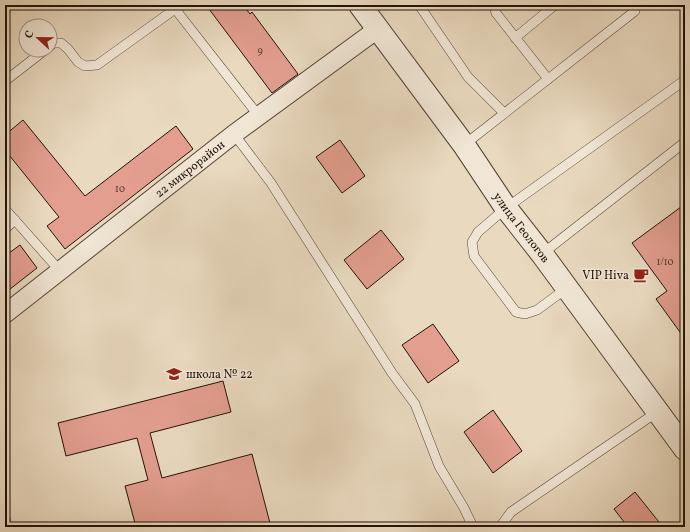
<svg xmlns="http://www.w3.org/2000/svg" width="690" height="532" font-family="Vollkorn,serif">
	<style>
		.building { fill: #e39e90; stroke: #231307 }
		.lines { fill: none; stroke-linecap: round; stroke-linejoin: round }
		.service-casing { stroke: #544435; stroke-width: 10 }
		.minor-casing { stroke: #544435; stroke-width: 20 }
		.tertiary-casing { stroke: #544435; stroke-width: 24 }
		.service { stroke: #f1e6d5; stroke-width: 9 }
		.minor { stroke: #f1e6d5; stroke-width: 18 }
		.tertiary { stroke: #f1e6d5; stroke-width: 22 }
		.labels { text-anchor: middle; stroke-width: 3; stroke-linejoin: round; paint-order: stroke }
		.number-label { font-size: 10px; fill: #533629 }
		.street-label { font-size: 12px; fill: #231307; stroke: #f1e6d5 }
		.poi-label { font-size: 12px; fill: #231307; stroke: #f1e6d5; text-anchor: end }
	</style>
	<rect width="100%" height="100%" fill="#e9d9bf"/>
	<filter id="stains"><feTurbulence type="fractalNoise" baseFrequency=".005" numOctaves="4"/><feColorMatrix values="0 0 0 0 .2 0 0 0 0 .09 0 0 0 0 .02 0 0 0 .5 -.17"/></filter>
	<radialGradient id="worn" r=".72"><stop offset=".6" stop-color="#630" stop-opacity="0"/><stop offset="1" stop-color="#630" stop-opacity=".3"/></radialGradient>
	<g class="building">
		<path d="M206,5h37l7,9 2,-2 46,62 -26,19z"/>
		<path d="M23,120l62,76 91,-70 17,23 -128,100 -18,-23 12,-9 -54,-67v-15z"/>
		<path d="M340,140l25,36 -23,17 -26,-36z"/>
		<path d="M685,204v135l-29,-40 11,-8 -35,-48z"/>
		<path d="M381,230l23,29 -37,30 -23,-29z"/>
		<path d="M20,245l17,23 -32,25v-37z"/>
		<path d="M433,324l26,37 -31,22 -26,-38z"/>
		<path d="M223,381l8,31 -81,21 12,45 90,-24 19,73h-135l-11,-41 23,-6 -11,-42 -71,18 -8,-33z"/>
		<path d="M493,410l29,41 -29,22 -29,-41z"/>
		<path d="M635,492l28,35h-35l-14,-18z"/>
	</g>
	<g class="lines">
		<g class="service-casing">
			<g id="service">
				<path d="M172,5l86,110"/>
				<path d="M419,5l49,72 36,36"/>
				<path d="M494,5l2,8 52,66"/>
				<path d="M515,38l40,-33"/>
				<path d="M50,46l4,-3h7l7,6 10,13 7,4 12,-1 78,-56"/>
				<path d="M5,81l40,-31"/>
				<path d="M234,134l37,49 121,190 23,31 24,62 25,42 9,19"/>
				<path d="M464,145l171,-134"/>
				<path d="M5,209l55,62"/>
				<path d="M5,229l10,-9"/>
				<path d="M542,254l143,-112"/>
				<path d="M567,288l-30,22 -12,4 -9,-2 -42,-56 -2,-14 6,-10 28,-24 179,-128"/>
				<path d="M673,433l12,-8"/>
				<path d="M5,517l2,10"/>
				<path d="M500,527l11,-15 146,-100"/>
			</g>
		</g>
		<g class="minor-casing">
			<g id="minor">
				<path id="s1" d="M5,314l229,-180 145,-106"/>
			</g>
		</g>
		<g class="tertiary-casing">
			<g id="tertiary">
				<path id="s2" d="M360,5l104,140 42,63 36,46 143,195"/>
			</g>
		</g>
		<use href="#service" class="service"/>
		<use href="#minor" class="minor"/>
		<use href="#tertiary" class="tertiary"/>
	</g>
	<defs>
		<g id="cafe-bare" transform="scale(1.2)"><path d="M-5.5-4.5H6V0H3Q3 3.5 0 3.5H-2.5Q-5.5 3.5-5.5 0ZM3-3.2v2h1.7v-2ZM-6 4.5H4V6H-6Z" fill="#8f2418" stroke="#f1e6d5" stroke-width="2.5" paint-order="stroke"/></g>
		<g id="school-bare" transform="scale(1.2)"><path d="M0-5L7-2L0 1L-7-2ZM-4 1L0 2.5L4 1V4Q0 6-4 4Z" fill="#8f2418" stroke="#f1e6d5" stroke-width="2.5" paint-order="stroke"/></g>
	</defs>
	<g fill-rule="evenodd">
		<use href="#cafe-bare" x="641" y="275"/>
		<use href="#school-bare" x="174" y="374"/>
	</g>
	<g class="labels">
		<g class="number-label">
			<text x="260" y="54">9</text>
			<text x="120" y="192">10</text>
			<text x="665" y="265">1/10</text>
		</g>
		<g class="street-label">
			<text dy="4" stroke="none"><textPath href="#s1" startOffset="235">22 микрорайон</textPath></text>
			<text dy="4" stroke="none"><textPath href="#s2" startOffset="275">улица Геологов</textPath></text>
		</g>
		<g class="poi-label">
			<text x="629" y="279">VIP Hiva</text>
			<text x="186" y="378" text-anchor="start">школа № 22</text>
		</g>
	</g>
	<rect width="690" height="532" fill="none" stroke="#e9d9bf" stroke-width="20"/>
	<rect x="6" y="6" width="678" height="520" fill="none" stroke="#231307" stroke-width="2"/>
	<rect x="10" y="10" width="670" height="512" fill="none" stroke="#231307"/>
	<g transform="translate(38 38) rotate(292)"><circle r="19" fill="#f1e6d5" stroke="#9f9283"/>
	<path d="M0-3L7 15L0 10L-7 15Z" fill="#8f2418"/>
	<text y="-6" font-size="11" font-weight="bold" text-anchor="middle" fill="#231307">С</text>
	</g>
	<rect width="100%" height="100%" filter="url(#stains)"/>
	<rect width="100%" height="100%" fill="url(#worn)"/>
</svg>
